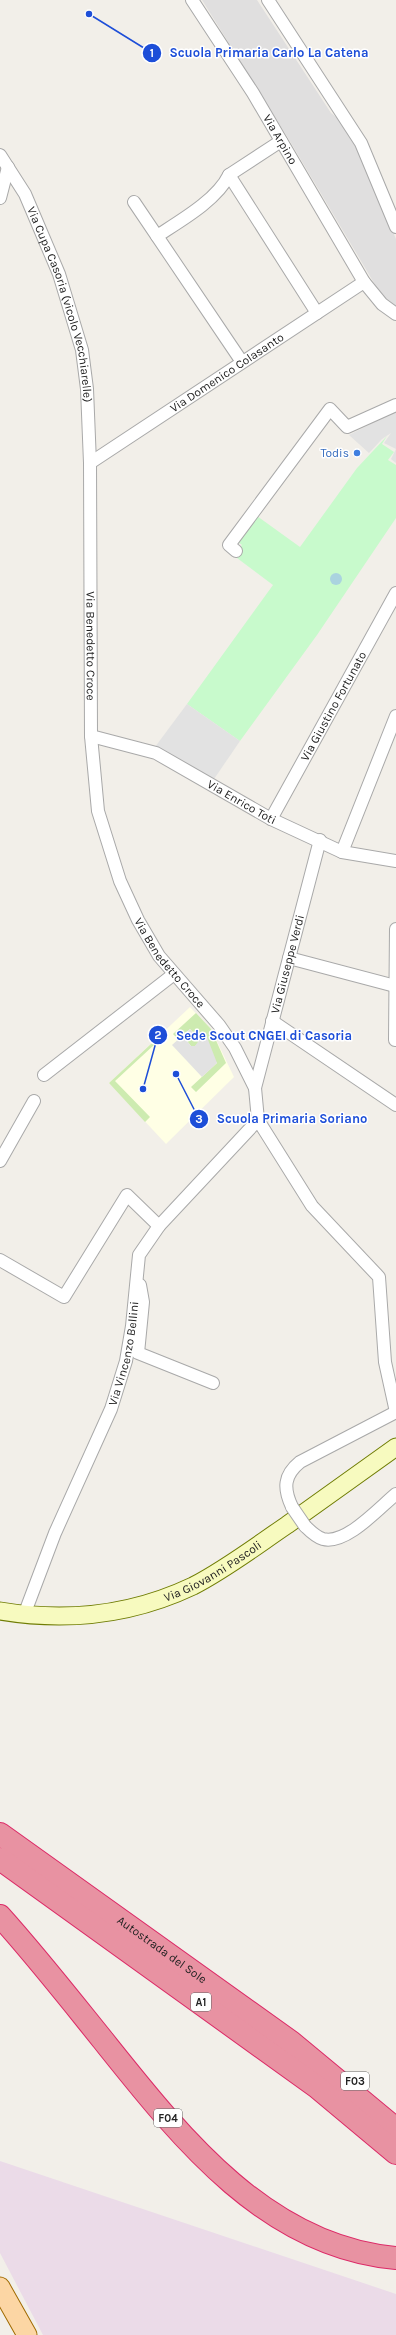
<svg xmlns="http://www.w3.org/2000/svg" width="396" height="2335" font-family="Karla,sans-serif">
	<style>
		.residential { fill: #e0dfdf }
		.industrial { fill: #ebdbe8 }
		.education { fill: #ffffe5 }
		.grass { fill: #cdebb0 }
		.park { fill: #c8facc }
		.parking { fill: #e2e2e2 }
		.water { fill: #aad3df }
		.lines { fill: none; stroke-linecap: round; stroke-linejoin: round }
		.street-casing { stroke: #a9a9a9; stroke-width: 14 }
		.secondary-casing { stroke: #707d05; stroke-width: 19 }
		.primary-casing { stroke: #a06b00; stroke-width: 21 }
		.highway-casing { stroke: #dc2a67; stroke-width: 24 }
		.street { stroke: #fff; stroke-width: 12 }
		.secondary { stroke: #f7fabf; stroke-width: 17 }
		.primary { stroke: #fcd6a4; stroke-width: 19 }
		.highway { stroke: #e892a2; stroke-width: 22 }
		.street-bridge-casing { stroke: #a9a9a9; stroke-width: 14; stroke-linecap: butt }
		.street-bridge { stroke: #fff; stroke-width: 12 }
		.shop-dot { fill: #3f7fe0; stroke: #fff; stroke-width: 1.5 }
		.labels { text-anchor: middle; stroke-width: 3; stroke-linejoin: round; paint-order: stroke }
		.shield { fill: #fff; stroke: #646464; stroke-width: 1 }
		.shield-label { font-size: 11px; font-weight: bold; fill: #222 }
		.street-label { font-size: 12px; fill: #222; stroke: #fff }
		.shop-label { font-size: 12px; fill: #366cbe; stroke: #fff; text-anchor: end }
		.leader { fill: none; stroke: #1d4ed8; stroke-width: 1.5 }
		.callout-dot { fill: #1d4ed8; stroke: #fff; stroke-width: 1.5 }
		.mark-label { font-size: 12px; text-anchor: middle; font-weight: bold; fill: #fff }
		.callout-label { font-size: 13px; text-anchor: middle; font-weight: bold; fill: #1d4ed8; stroke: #fff; stroke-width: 3; stroke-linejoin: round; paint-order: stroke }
	</style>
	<rect width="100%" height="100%" fill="#f2efe9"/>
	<path class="residential" d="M202,0h55l74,113 9,7 18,28 38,91v69l-6,-3 -13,-17 -89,-150z"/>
	<path class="industrial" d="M0,2161l396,133v41h-353l-43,-82z"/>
	<path class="education" d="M190,1007l21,22 23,48 -68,67 -57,-61z"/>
	<g class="grass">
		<path d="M196,1013l15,16 15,34 -30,29 -5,-5 26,-24 -17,-21 -5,4h-4l-4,-5 1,-5 6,-3 -4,-4 -12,10 -5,-5z"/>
		<path d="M166,1030l2,2 -53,49 35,36 -5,5 -36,-39z"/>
	</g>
	<path class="park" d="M387,436l-5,8 12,8 -6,8 8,5v53l-79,117 -77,106 -53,-37 86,-119 -40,-30 9,-10 -4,-3 19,-26 43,31 57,-79z"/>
	<g class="parking">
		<path d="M396,411v52l-5,-4 5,-10 -12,-6 7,-10 -9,6 -13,14 -20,-18z"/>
		<path d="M187,704l53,37 -26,38 -59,-32z"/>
		<path d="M190,1029l4,4h-3l-3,3 -1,5 4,5h4l10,-14 12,31 -15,14 -30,-32z"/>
	</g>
	<circle class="water" cx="336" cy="579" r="6"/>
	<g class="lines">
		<g class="street-casing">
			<g id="street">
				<path id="s1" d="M192,0l61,93 111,189 18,22 14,10"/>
				<path d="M268,0l93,143 35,84"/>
				<path id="s2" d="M0,155l25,39 34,80 23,76 5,39 3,74 1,273 7,75 22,70 18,39 21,36 60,69 16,23 20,40 3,32 54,86 67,71 6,85 11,50"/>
				<path d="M229,175l88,138"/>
				<path d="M0,198l8,-31"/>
				<path d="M134,202l108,160"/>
				<path d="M157,236c23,-15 60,-36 72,-61l52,-34"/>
				<path id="s3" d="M90,463l274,-181"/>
				<path d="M236,551l-7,-6 101,-136 17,18 49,-22"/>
				<path id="s4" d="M91,736l65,17 115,66 71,33 54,9"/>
				<path id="s5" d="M271,819l125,-226"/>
				<path d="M342,852l54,-136"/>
				<path d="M289,958l106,28"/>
				<path d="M272,1021l124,84"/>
				<path d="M395,1040l1,-111"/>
				<path d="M44,1075l130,-101"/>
				<path id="s6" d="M255,1088l65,-248"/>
				<path d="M0,1161l34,-60"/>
				<path d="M0,1260l64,37 63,-102 32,31"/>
				<path d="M140,1285l3,17 -5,51 75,30"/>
				<path d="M292,1507c-9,-19 -8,-32 8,-45l96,-50"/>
				<path d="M305,1526c5,5 11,11 18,13 23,6 56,-31 73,-45"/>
				<path id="s7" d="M24,1615l31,-82 56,-124 15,-48 6,-35 7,-71 20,-29 99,-106"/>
			</g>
		</g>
		<g class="secondary-casing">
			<g id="secondary">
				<path id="s8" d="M0,1611c66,11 132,4 193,-25 33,-17 63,-40 94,-61 36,-26 73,-52 109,-78"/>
			</g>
		</g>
		<g class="primary-casing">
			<path id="primary" d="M0,2287l27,48"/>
		</g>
		<g class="highway-casing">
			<g id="highway">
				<path id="s9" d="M0,1834l291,208 105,87"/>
				<path d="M0,1859l317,228 79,66"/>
				<path d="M0,1916c36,40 69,82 102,123 76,95 163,208 294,219"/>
			</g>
		</g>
		<use href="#street" class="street"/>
		<use href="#secondary" class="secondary"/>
		<use href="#primary" class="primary"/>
		<use href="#highway" class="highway"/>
		<g class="street-bridge-casing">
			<path id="street-bridge" d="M292,1507l13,19"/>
		</g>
		<use href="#street-bridge" class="street-bridge"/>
	</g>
	<circle class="shop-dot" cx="357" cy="453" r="4"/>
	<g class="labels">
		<g class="shield">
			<rect x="191" y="1993" width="20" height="18" rx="3"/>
			<rect x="341" y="2072" width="28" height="18" rx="3"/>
			<rect x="154" y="2109" width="28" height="18" rx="3"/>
		</g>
		<g class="shield-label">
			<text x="201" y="2006">A1</text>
			<text x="355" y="2085">F03</text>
			<text x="168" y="2122">F04</text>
		</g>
		<g class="street-label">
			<text dy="4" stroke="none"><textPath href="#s1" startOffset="165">Via Arpino</textPath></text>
			<text dy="4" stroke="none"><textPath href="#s2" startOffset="163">Via Cupa Casoria (vicolo Vecchiarelle)</textPath></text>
			<text dy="4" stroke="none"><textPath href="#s3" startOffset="164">Via Domenico Colasanto</textPath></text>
			<text dy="4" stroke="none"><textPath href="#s2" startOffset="509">Via Benedetto Croce</textPath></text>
			<text dy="4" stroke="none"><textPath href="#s5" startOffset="129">Via Giustino Fortunato</textPath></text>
			<text dy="4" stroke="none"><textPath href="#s4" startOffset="166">Via Enrico Toti</textPath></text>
			<text dy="4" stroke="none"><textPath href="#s2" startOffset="844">Via Benedetto Croce</textPath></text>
			<text dy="4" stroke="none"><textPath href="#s6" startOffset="128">Via Giuseppe Verdi</textPath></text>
			<text dy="4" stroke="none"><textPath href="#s7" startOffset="281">Via Vincenzo Bellini</textPath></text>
			<text dy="4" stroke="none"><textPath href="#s8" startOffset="222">Via Giovanni Pascoli</textPath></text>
			<text dy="4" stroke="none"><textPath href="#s9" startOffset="199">Autostrada del Sole</textPath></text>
		</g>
		<g class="shop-label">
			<text x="349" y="457">Todis</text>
		</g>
	</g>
	<path class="leader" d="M89 14L152 53M143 1089L158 1035M176 1074L199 1119"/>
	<g class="callout-dot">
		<circle cx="89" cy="14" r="4"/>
		<circle cx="143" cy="1089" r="4"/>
		<circle cx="176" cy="1074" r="4"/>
		<circle cx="152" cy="53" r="10"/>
		<circle cx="158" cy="1035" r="10"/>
		<circle cx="199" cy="1119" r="10"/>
	</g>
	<g class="mark-label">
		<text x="152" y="57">1</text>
		<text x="158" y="1039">2</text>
		<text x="199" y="1123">3</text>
	</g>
	<g class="callout-label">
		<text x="269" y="57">Scuola Primaria Carlo La Catena</text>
		<text x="264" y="1040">Sede Scout CNGEI di Casoria</text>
		<text x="292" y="1123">Scuola Primaria Soriano</text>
	</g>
</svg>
